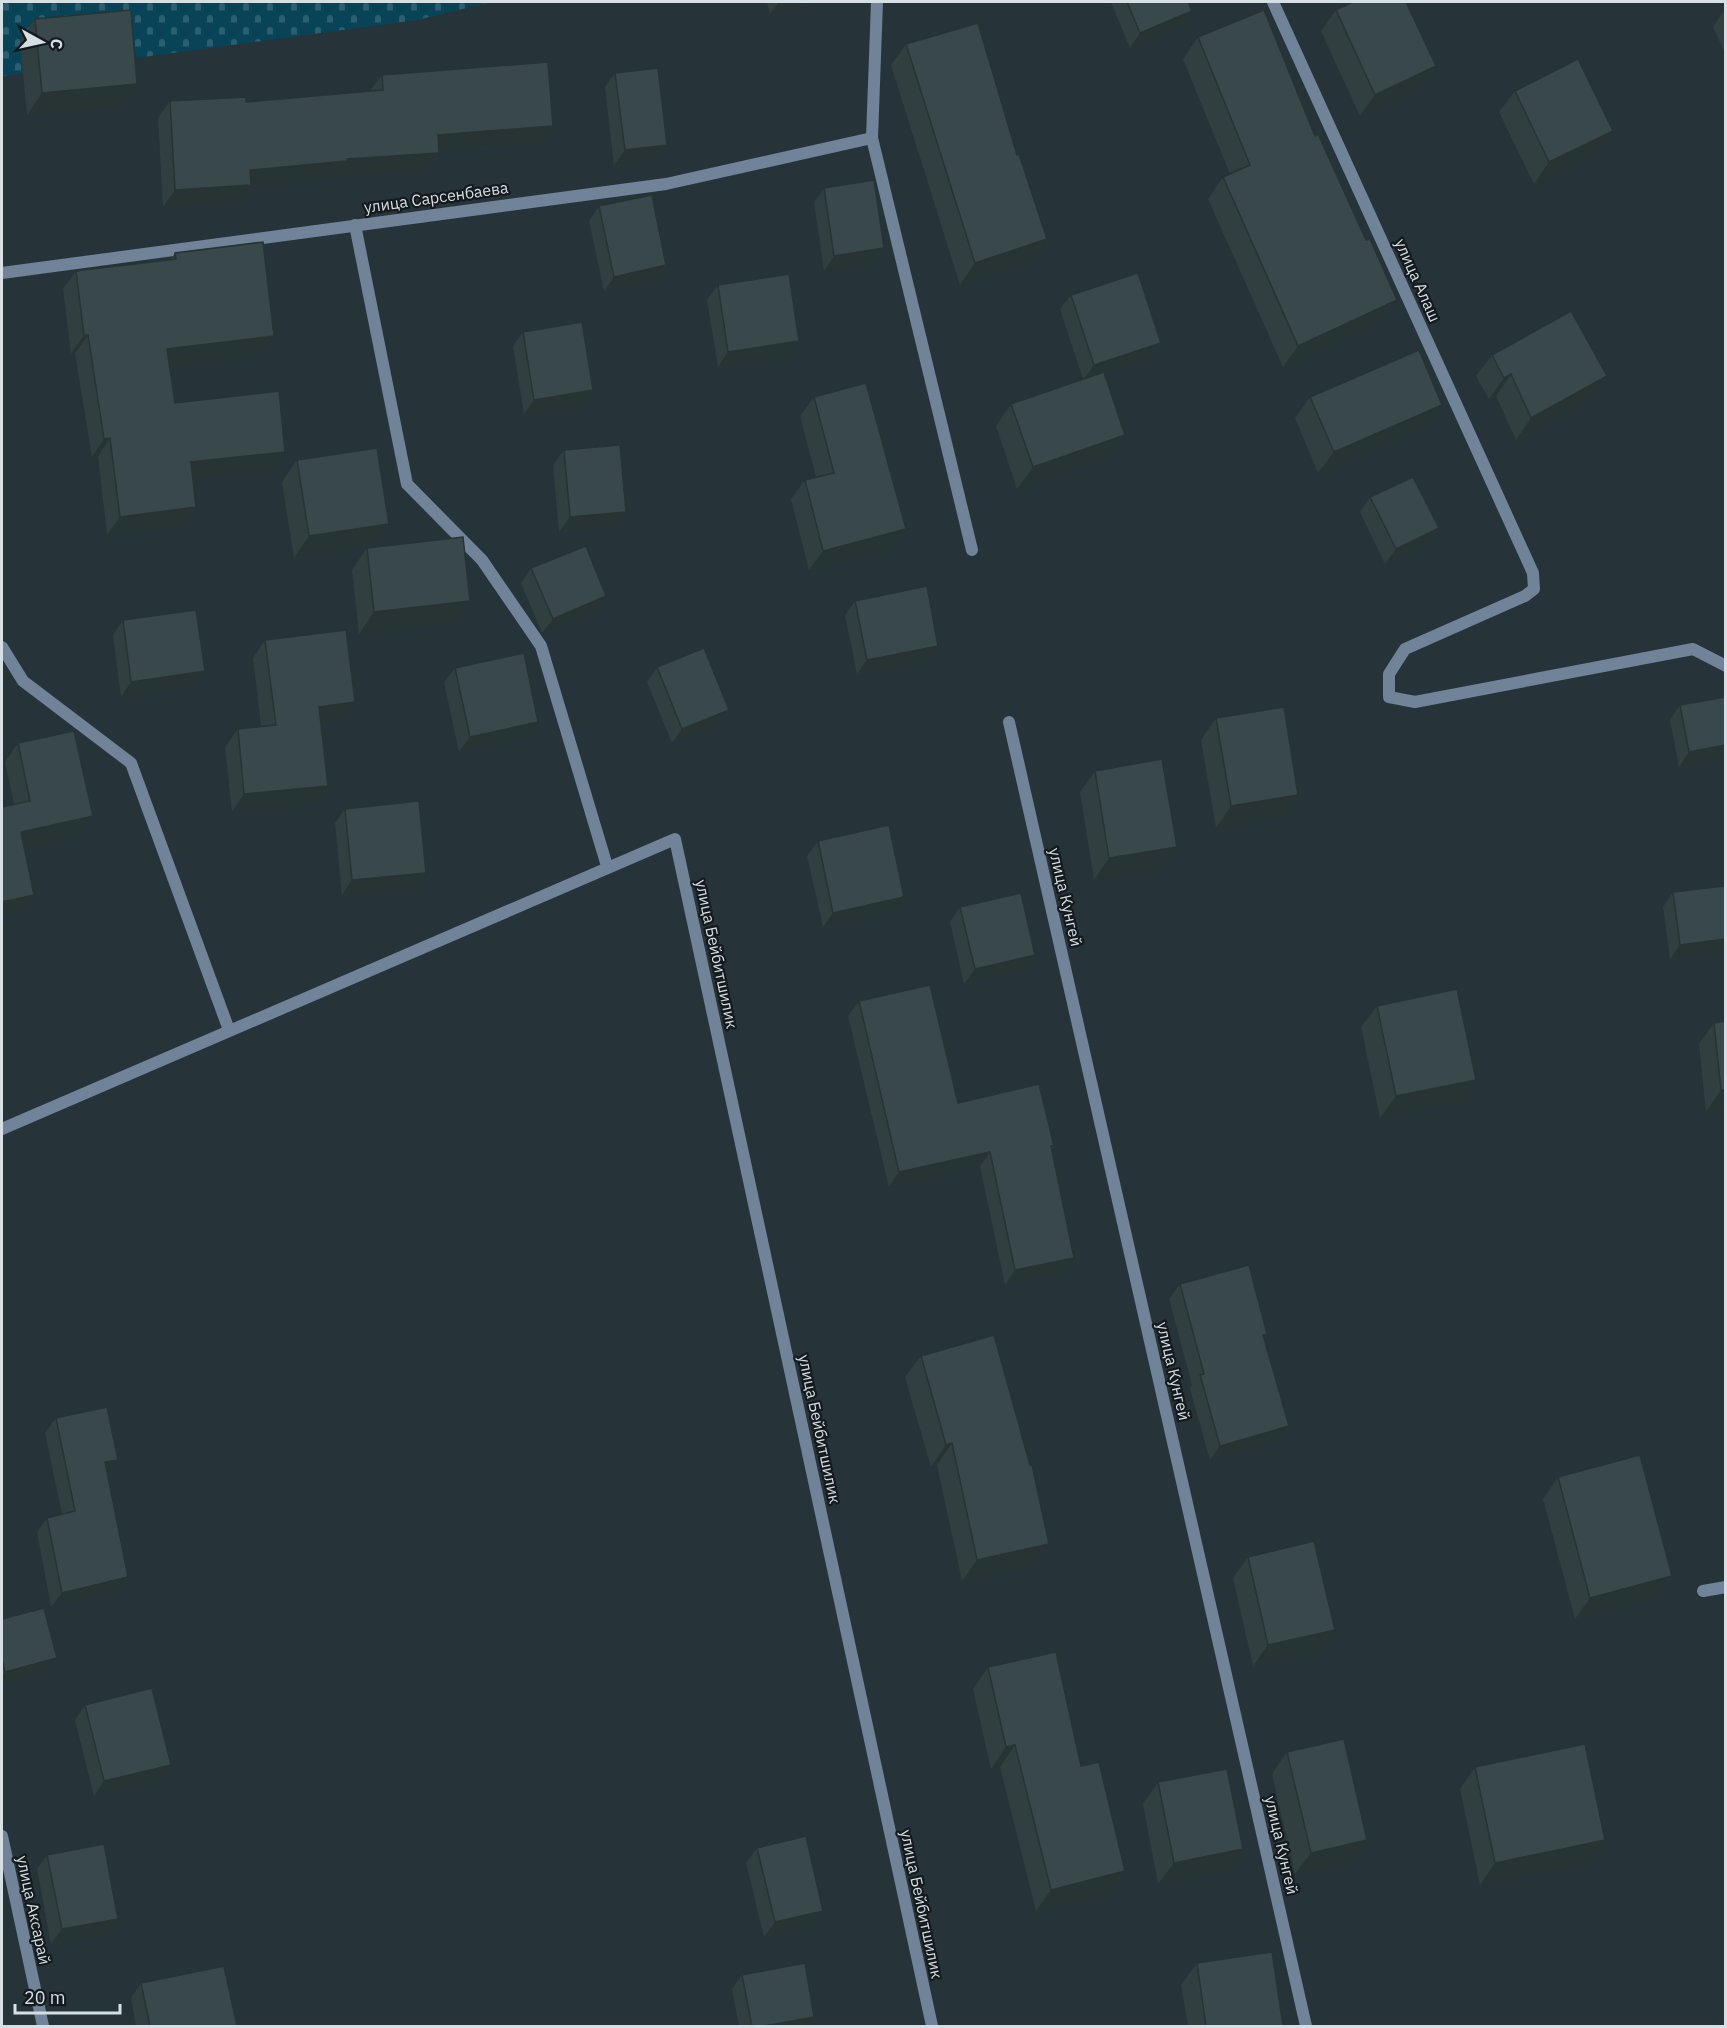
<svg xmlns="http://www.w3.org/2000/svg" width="1727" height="2028" font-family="'IBM Plex Sans',sans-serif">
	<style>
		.cemetery { fill: url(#cemetery-stones) }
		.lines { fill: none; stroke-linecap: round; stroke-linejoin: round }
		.minor { stroke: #708398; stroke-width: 12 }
		.wall { fill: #313f40 }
		.shaded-wall { fill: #283334 }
		.building { fill: #39494b; stroke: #283334; stroke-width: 1.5 }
		.labels { text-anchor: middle; stroke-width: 4.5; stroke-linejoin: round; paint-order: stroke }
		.street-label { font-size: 16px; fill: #d6dfe3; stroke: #141a1d }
	</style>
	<defs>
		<pattern id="cemetery-stones" width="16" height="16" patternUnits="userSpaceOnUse" patternTransform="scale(1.5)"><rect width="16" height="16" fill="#084358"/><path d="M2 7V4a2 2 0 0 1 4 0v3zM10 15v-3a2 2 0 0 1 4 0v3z" fill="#2b5e70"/></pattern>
	</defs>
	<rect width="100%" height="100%" fill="#26343a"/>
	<path class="cemetery" d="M2,2h489l-74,18 -415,56z"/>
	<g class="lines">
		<g class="minor">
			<path d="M877,2l-5,136 100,412"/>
			<path d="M1273,2l260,571 1,16 -9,7 -120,53 -16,25v23l26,5 278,-53 33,17"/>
			<path d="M355,225l52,259 75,76 59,86 66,220"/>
			<path d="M2,273l664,-89 206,-46"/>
			<path d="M2,647l21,34 108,82 98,267"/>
			<path d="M1009,722l297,1304"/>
			<path d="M2,1129l673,-290 257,1187"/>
			<path d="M1703,1591l23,-4"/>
			<path d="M2,1836l41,190"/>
		</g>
	</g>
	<g class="wall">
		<path d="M767,2h50l-47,12z"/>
		<path d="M1111,2h77l4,9 -10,15 -52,22z"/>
		<path d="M1725,9v44l-12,-26z"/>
		<path d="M1336,10l100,56 -15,22 -61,28 -39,-85z"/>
		<path d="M35,19l87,87 -95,9 -7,-74z"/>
		<path d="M1198,37l117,99 51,104 31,60 -15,21 -99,46 -75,-168 15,-22 7,-3 -47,-115z"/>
		<path d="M906,44l111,111 15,106 -72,24 -69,-220z"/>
		<path d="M615,73l52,72 -10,15 -43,5 -9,-78z"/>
		<path d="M382,75l171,51 -12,17 -102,8v2l-12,17 -90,6 -2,2 -85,8 -11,16 -76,5 -5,-89 12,-17 76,1 124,-11z"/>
		<path d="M1515,91l98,40 -15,22 -64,31 -35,-72z"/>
		<path d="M824,188l60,60 -10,15 -50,8 -10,-69z"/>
		<path d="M599,206l67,59 -10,15 -52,11 -15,-70z"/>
		<path d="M175,253l87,101 -93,12 6,37 98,67 -80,8 -10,48 -76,9 -9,-79 -6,1 -17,-104 -4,1 -8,-65 13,-18 95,-12z"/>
		<path d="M718,285l71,71 -71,11 -11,-67z"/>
		<path d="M1071,295l90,48 -10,15 -47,15 6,84 -93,32 -21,-63 15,-22 72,-25 -23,-70z"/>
		<path d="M523,332l70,58 -11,15 -58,9 -11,-68z"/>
		<path d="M1492,355l115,21 -15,22 -76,42 -20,-44 -7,3 -13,-23z"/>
		<path d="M814,397l78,152 -83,21 -18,-71 14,-19 11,-3 -16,-61z"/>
		<path d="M1310,397l117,29 -109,47 -23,-55z"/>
		<path d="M564,450l62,62 -10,15 -57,5 -6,-67z"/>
		<path d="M297,460l92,64 -15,21 -80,13 -12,-76z"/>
		<path d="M1370,497l69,31 -11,15 -43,21 -25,-52z"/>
		<path d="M367,548l103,53 -15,21 -96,12 -7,-64z"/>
		<path d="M531,568l75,28 -10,15 -54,22 -21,-50z"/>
		<path d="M855,601l83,45 -10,14 -71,14 -12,-59z"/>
		<path d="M123,620l82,51 -10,15 -74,11 -8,-62z"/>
		<path d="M265,640l77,81 -21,2 7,63 -13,18 -83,8 -7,-65 13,-18 23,-3 -8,-68z"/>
		<path d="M657,667l72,43 -10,14 -47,19 -25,-61z"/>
		<path d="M455,668l73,69 -69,15 -15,-70z"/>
		<path d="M1680,705l45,53 -46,9 -9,-47z"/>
		<path d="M1216,718l82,77 -15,21 -67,12 -15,-88z"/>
		<path d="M18,743l75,73 -13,19 -56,12 -3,67 -7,-110 -9,-42z"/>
		<path d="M1095,771l82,76 -16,22 -67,11 -14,-88z"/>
		<path d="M345,809l71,78 -74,8 -7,-72z"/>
		<path d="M818,841l76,70 -71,16 -16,-71z"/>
		<path d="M1725,886v66l-55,7 -7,-52 10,-15z"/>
		<path d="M960,907l75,48 -10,14 -61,15 -14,-62z"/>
		<path d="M859,1001l99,102 96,43 -3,3 12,123 -58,13 -25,-119 -91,21 -41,-171z"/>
		<path d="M1377,1006l84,95 -81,17 -19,-91z"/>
		<path d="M1714,1023l11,87 -19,2 -7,-68z"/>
		<path d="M1180,1284l84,54 15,103 -69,19 -20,-71 2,-4 -23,-86z"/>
		<path d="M921,1356l112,210 -71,15 -25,-116 -6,2 -26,-90z"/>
		<path d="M56,1418l62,42 -11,14 11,117 -67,16 -14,-75 10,-14 15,-4 -17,-81z"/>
		<path d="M1558,1477l99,120 -82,22 -32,-120z"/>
		<path d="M1248,1557l87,73 -15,21 -67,15 -20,-88z"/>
		<path d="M2,1619l55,39 -11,15 -44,12z"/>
		<path d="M988,1667l93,99 44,105 -15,22 -74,18 -36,-144 -9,2 -18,-80z"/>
		<path d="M85,1705l75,75 -66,16 -19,-76z"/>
		<path d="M1287,1752l65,109 -57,13 -23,-100z"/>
		<path d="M1475,1767l115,95 -110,23 -20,-96z"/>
		<path d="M1158,1782l70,89 -70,13 -15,-80z"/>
		<path d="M757,1848l66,63 -10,14 -49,12 -18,-74z"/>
		<path d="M47,1855l71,64 -10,15 -57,10 -14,-75z"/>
		<path d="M1197,1963l86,63h-95l-7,-41z"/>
		<path d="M742,1975l72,42 -6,9h-69l-7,-37z"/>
		<path d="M141,1983l96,43h-101l-5,-28z"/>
	</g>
	<g class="shaded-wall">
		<path d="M779,2h38l-47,12z"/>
		<path d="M1192,11l-10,15 -52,22 10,-15z"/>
		<path d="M1436,66l-15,22 -61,28 15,-21z"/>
		<path d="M137,84l-15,22 -95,9 15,-22z"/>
		<path d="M553,126l-12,17 -115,9 12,-17z"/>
		<path d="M1613,131l-15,22 -64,31 15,-22z"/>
		<path d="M667,145l-10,15 -43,5 11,-15z"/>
		<path d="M439,153l-12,17 -90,6 -2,2 -85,8 -11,16 -76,5 12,-17 75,-20 97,-11z"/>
		<path d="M1047,239l-15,22 -72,24 15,-22z"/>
		<path d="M884,248l-10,15 -50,8 10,-15z"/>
		<path d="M666,265l-10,15 -52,11 10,-14z"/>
		<path d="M1397,300l-15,21 -99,46 15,-21z"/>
		<path d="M84,335h4l-13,18 -4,1z"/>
		<path d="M274,336l-12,18 -108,14 13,-19z"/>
		<path d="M799,341l-10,15 -71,11 10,-15z"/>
		<path d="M1161,343l-10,15 -68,22 11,-15z"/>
		<path d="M1511,374l-15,22 -7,3 15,-21z"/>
		<path d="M1607,376l-15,22 -76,42 15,-22z"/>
		<path d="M593,390l-11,15 -58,9 10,-14z"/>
		<path d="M1442,405l-15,21 -109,47 16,-21z"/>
		<path d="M1125,435l-15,22 -93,32 16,-22z"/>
		<path d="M110,438l-12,18 -6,1 12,-18z"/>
		<path d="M285,452l-12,18 -95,10 13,-18z"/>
		<path d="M196,507l-13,19 -76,9 13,-18z"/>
		<path d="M626,512l-10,15 -57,5 11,-15z"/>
		<path d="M389,524l-15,21 -80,13 15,-22z"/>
		<path d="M1439,528l-11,15 -43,21 11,-15z"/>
		<path d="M906,529l-14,20 -83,21 14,-19z"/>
		<path d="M606,596l-10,15 -54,22 11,-14z"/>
		<path d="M470,601l-15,21 -96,12 15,-22z"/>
		<path d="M938,646l-10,14 -71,14 10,-14z"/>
		<path d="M205,671l-10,15 -74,11 10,-15z"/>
		<path d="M355,702l-13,19 -35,4 12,-18z"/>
		<path d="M729,710l-10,14 -47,19 10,-14z"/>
		<path d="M538,722l-10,15 -69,15 11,-15z"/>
		<path d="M1725,745v13l-46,9 10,-15z"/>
		<path d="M328,786l-13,18 -83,8 12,-18z"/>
		<path d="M1298,795l-15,21 -67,12 15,-22z"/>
		<path d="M93,816l-13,19 -72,16 13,-19z"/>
		<path d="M1177,847l-16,22 -67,11 15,-22z"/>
		<path d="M426,873l-10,14 -74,8 10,-15z"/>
		<path d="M34,895l-13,19 -19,4v-16z"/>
		<path d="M904,897l-10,14 -71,16 10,-14z"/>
		<path d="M1725,939v13l-55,7 10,-14z"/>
		<path d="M1035,955l-10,14 -61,15 11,-15z"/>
		<path d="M1476,1080l-15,21 -81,17 16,-22z"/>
		<path d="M1721,1090h4v20l-19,2z"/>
		<path d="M990,1152l-10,14 -91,21 10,-15z"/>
		<path d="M1074,1258l-11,14 -58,13 10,-15z"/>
		<path d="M1289,1426l-10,15 -69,19 10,-14z"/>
		<path d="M952,1443l-15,22 -6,2 15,-22z"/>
		<path d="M118,1460l-11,14 -2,-12z"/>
		<path d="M1049,1544l-16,22 -71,15 15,-21z"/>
		<path d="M1672,1576l-15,21 -82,22 15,-21z"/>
		<path d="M128,1577l-10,14 -67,16 11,-14z"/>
		<path d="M1335,1630l-15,21 -67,15 15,-21z"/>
		<path d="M57,1658l-11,15 -44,12v-9l3,-4z"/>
		<path d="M1015,1745l-15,22 -9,2 15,-22z"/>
		<path d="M171,1765l-11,15 -66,16 10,-15z"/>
		<path d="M1367,1840l-15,21 -57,13 16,-21z"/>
		<path d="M1605,1840l-15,22 -110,23 15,-22z"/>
		<path d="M1243,1849l-15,22 -70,13 16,-21z"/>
		<path d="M1125,1871l-15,22 -74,18 15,-21z"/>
		<path d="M823,1911l-10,14 -49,12 11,-15z"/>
		<path d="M118,1919l-10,15 -57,10 11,-15z"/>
		<path d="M814,2017l-6,9h-44z"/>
	</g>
	<g class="building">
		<path d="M1127,2h61l4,9 -52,22z"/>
		<path d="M1353,2h53l30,64 -61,29 -39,-85z"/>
		<path d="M131,10l6,74 -95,9 -7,-74z"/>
		<path d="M1264,10l51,126 3,-2 48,106 4,-1 27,61 -99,46 -75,-169 27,-12 -52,-128z"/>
		<path d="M978,23l39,132 2,-1 28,85 -72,24 -69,-219z"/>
		<path d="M1578,59l35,72 -64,31 -34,-71z"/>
		<path d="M548,62l5,64 -115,9 1,18 -92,6v2l-97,9 1,15 -76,5 -5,-89 76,-4v5l137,-12 -1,-15z"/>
		<path d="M658,68l9,77 -42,5 -10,-77z"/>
		<path d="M874,180l10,68 -50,8 -10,-68z"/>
		<path d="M652,195l14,70 -52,12 -15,-71z"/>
		<path d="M263,242l11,94 -107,13 8,54 104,-12 6,61 -94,10 5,45 -76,10 -10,-79 -6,1 -16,-104h-4l-8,-64 100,-12 -1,-6z"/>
		<path d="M1138,273l23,70 -67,22 -23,-70z"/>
		<path d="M789,274l10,67 -71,11 -10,-67z"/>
		<path d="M1571,311l36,65 -76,42 -20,-44 -7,4 -12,-23z"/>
		<path d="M582,322l11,68 -59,10 -11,-68z"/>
		<path d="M1419,350l23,55 -108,47 -24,-55z"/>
		<path d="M1104,372l21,63 -92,32 -22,-63z"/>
		<path d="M866,383l40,146 -83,22 -18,-71 29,-7 -20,-76z"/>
		<path d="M620,445l6,67 -56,5 -6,-67z"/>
		<path d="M377,448l12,76 -80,12 -12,-76z"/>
		<path d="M1413,477l26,51 -43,21 -26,-52z"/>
		<path d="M463,537l7,64 -96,11 -7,-64z"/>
		<path d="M586,546l20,50 -53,23 -22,-51z"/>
		<path d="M927,586l11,60 -71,14 -12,-59z"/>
		<path d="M196,610l9,61 -74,11 -8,-62z"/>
		<path d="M346,630l9,72 -36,5 9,79 -84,8 -6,-65 38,-4 -11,-85z"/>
		<path d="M704,648l25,62 -47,19 -25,-62z"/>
		<path d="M524,653l14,69 -68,15 -15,-69z"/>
		<path d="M1725,697v48l-36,7 -9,-47z"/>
		<path d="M1284,707l14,88 -67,11 -15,-88z"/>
		<path d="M74,731l19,85 -72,16 13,63 -32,7v-95l28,-6 -12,-58z"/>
		<path d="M1162,759l15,88 -68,11 -14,-87z"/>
		<path d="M419,801l7,72 -74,7 -7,-71z"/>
		<path d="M889,825l15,72 -71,16 -15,-72z"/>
		<path d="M1725,886v53l-45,6 -7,-53z"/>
		<path d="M1021,893l14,62 -60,14 -15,-62z"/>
		<path d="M930,985l28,118 81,-19 15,62h-3l23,112 -59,12 -25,-118 -91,20 -40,-171z"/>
		<path d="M1457,989l19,91 -80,16 -19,-90z"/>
		<path d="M1725,1021v69h-4l-7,-67z"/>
		<path d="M1249,1265l18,69 -4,1 26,91 -69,20 -20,-71 4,-1 -24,-90z"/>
		<path d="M994,1335l36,130h2l17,79 -72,16 -25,-117 -6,2 -25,-89z"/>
		<path d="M107,1407l11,53 -13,2 23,115 -66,16 -15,-75 28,-7 -19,-93z"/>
		<path d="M1640,1455l32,121 -82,22 -32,-121z"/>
		<path d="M1314,1541l21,89 -67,15 -20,-88z"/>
		<path d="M44,1608l13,50 -52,14 -3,-13v-40z"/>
		<path d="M1056,1652l25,114 18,-4 26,109 -74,19 -36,-145 -9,2 -18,-80z"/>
		<path d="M152,1688l19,77 -67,16 -19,-76z"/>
		<path d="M1344,1739l23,101 -56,13 -24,-101z"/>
		<path d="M1585,1744l20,96 -110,23 -20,-96z"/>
		<path d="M1227,1769l16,80 -69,14 -16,-81z"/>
		<path d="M806,1836l17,75 -48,11 -18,-74z"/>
		<path d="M104,1844l14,75 -56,10 -15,-74z"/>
		<path d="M1272,1952l11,74h-77l-9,-63z"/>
		<path d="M805,1963l9,54 -50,9h-12l-10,-51z"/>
		<path d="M224,1966l13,60h-87l-9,-43z"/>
		<path d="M1131,2024v2h-13z"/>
	</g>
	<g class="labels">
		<g class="street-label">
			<text transform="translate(436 197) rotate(-8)" y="6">улица Сарсенбаева</text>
			<text transform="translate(1418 280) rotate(66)" y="6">улица Алаш</text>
			<text transform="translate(1066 897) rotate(77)" y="6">улица Кунгей</text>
			<text transform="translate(717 954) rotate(78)" y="6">улица Бейбитшилик</text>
			<text transform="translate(1174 1371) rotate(77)" y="6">улица Кунгей</text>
			<text transform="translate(820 1429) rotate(78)" y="6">улица Бейбитшилик</text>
			<text transform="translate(1282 1845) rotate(77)" y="6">улица Кунгей</text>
			<text transform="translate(922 1904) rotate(78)" y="6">улица Бейбитшилик</text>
			<text transform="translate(34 1910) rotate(78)" y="6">улица Аксарай</text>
		</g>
	</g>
	<rect width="1727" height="2028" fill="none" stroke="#d6dfe3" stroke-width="6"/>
	<g transform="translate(42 42) rotate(98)" stroke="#141a1d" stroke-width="4.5" paint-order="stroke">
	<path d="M0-4.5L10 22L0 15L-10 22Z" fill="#d6dfe3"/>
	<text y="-9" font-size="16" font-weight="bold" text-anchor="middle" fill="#d6dfe3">С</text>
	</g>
	<path d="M15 2004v9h105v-9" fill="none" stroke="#d6dfe3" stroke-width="3"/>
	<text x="24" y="2004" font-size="18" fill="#d6dfe3" stroke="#141a1d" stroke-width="4.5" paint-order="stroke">20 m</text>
</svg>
